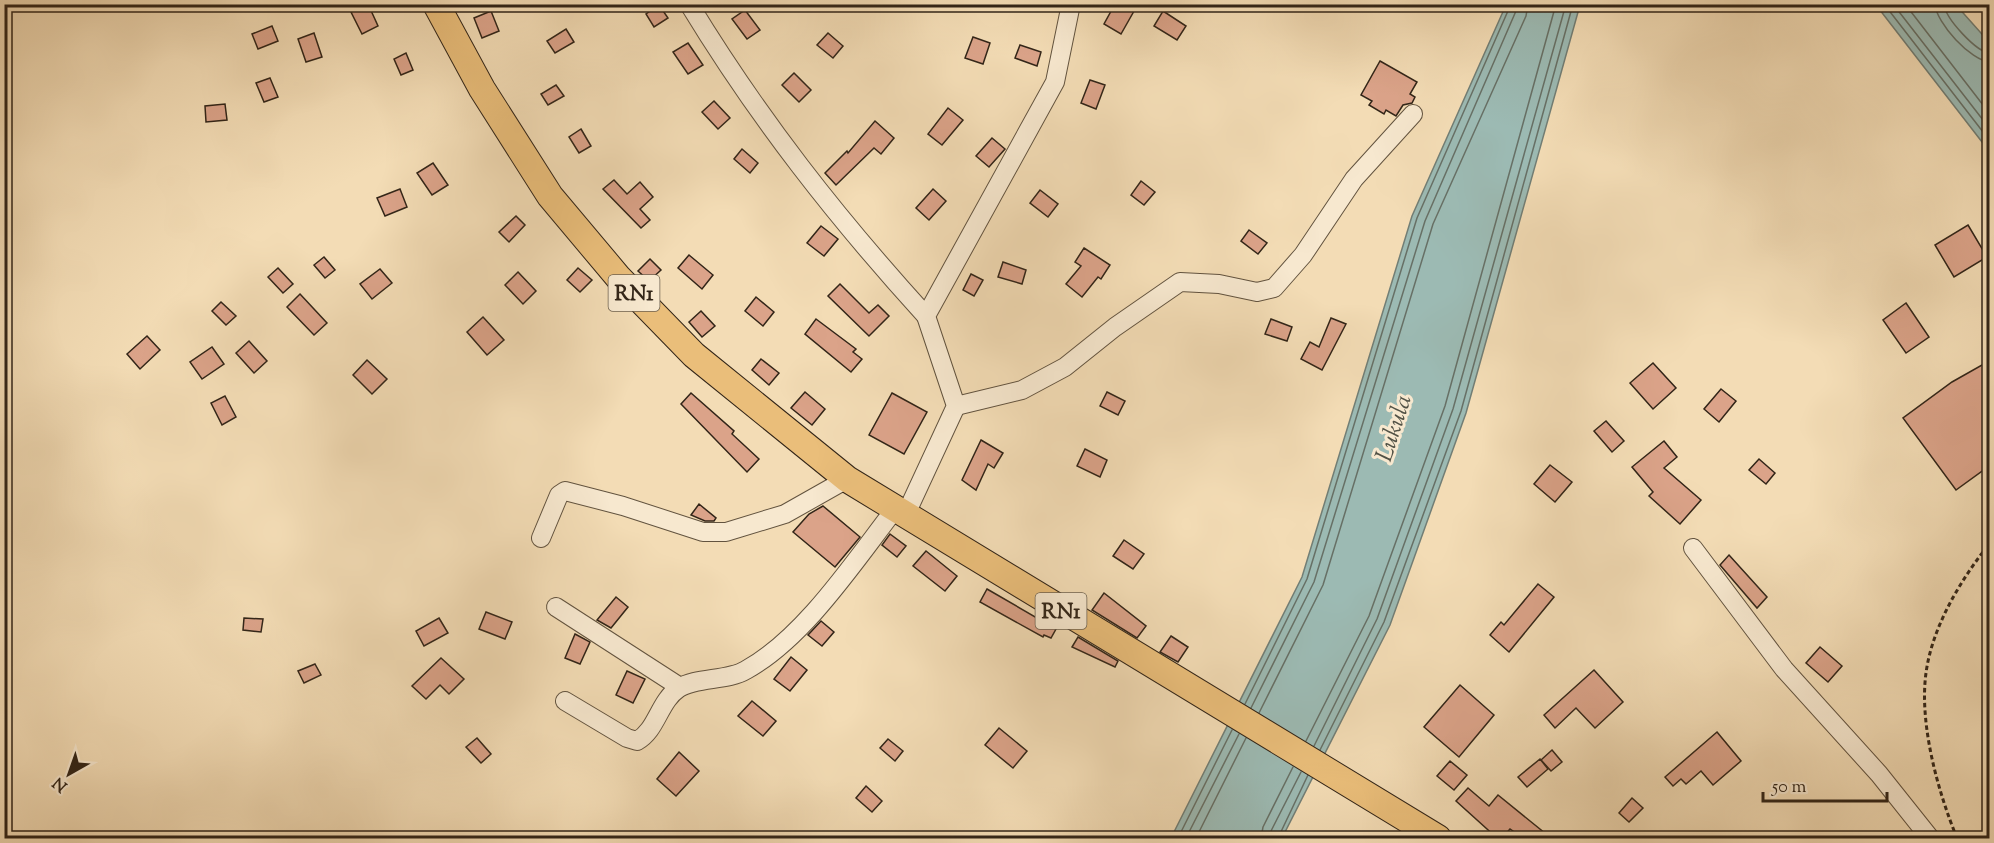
<svg xmlns="http://www.w3.org/2000/svg" width="1994" height="843" font-family="'Sorts Mill Goudy',serif">
	<style>
		.water { fill: #9cbab3; stroke: #727e75; stroke-width: 1.5 }
		.lines { fill: none; stroke-linecap: round; stroke-linejoin: round }
		.shore { stroke: #677066; stroke-width: 1.5 }
		.building { fill: #dba389; stroke: #322518; stroke-width: 1.5 }
		.minor-casing { stroke: #62533f; stroke-width: 20 }
		.highway-casing { stroke: #322518; stroke-width: 28 }
		.path { stroke: #322518; stroke-width: 3; stroke-dasharray: 4.5 3; stroke-linecap: butt }
		.minor { stroke: #f7e8cf; stroke-width: 18 }
		.highway { stroke: #eabe7a; stroke-width: 26 }
		.labels { text-anchor: middle; stroke-width: 6; stroke-linejoin: round; paint-order: stroke }
		.shield { fill: #f7e8cf; stroke: #6d604f; stroke-width: 1.5 }
		.shield-label { font-size: 21px; font-weight: bold; fill: #322518 }
		.water-label { font-size: 24px; font-style: italic; fill: #525246; stroke: #f7e8cf }
	</style>
	<rect width="100%" height="100%" fill="#f3dcb5"/>
	<filter id="stains"><feTurbulence type="fractalNoise" baseFrequency=".00333" numOctaves="4"/><feColorMatrix values="0 0 0 0 .2 0 0 0 0 .09 0 0 0 0 .02 0 0 0 .5 -.17"/></filter>
	<radialGradient id="worn" r=".72"><stop offset=".6" stop-color="#630" stop-opacity="0"/><stop offset="1" stop-color="#630" stop-opacity=".3"/></radialGradient>
	<g class="water">
		<path d="M1506,5h74l-114,408 -76,212 -108,213h-111l131,-261 110,-361z"/>
		<path d="M1876,5h80l33,37v109z"/>
	</g>
	<g class="lines">
		<g class="shore">
			<path d="M1884,4l106,137"/>
			<path d="M1893,4l97,125"/>
			<path d="M1905,4l85,110"/>
			<path d="M1935,4c1,19 36,57 55,58"/>
			<path d="M1944,4c1,14 32,48 46,49"/>
			<path d="M1245,704l62,-125 110,-361 94,-214"/>
			<path d="M1251,708l63,-126 111,-361 94,-217"/>
			<path d="M1259,713l64,-128 110,-361 93,-208 2,-12"/>
			<path d="M1306,741l63,-125 76,-210 111,-402"/>
			<path d="M1314,746l63,-127 76,-210 113,-405"/>
			<path d="M1320,750l64,-128 77,-211 112,-407"/>
			<path d="M1178,838l54,-108"/>
			<path d="M1186,838l53,-104"/>
			<path d="M1196,838l50,-100"/>
			<path d="M1261,838l2,-11 30,-60"/>
			<path d="M1270,838l1,-7 30,-59"/>
			<path d="M1278,838l30,-63"/>
		</g>
	</g>
	<g class="building">
		<path d="M368,4l10,22 -16,8 -11,-22z"/>
		<path d="M1115,4h23l-17,30 -17,-10z"/>
		<path d="M659,5l9,13 -14,9 -8,-13z"/>
		<path d="M745,10l15,20 -13,9 -15,-20z"/>
		<path d="M491,11l8,20 -17,7 -8,-20z"/>
		<path d="M1163,11l23,15 -9,14 -23,-14z"/>
		<path d="M272,26l6,15 -20,8 -6,-15z"/>
		<path d="M566,29l8,13 -19,11 -8,-12z"/>
		<path d="M314,33l8,24 -16,5 -8,-23z"/>
		<path d="M828,33l15,13 -10,12 -16,-13z"/>
		<path d="M973,37l17,6 -7,21 -18,-6z"/>
		<path d="M688,43l15,22 -15,9 -15,-22z"/>
		<path d="M1020,45l21,7 -4,14 -22,-8z"/>
		<path d="M406,53l7,17 -12,5 -7,-16z"/>
		<path d="M1380,61l37,21 -7,12 5,3 -3,6 -9,2 -7,11 -10,-6 -2,4 -15,-9 3,-4 -11,-6z"/>
		<path d="M794,73l17,17 -12,12 -17,-17z"/>
		<path d="M270,78l8,19 -14,5 -8,-19z"/>
		<path d="M1090,80l15,5 -9,24 -15,-6z"/>
		<path d="M556,85l8,11 -16,9 -7,-11z"/>
		<path d="M714,101l16,17 -12,11 -16,-17z"/>
		<path d="M225,104l2,16 -21,2 -1,-16z"/>
		<path d="M948,108l15,12 -21,25 -14,-11z"/>
		<path d="M875,121l19,17 -13,16 -7,-6 -38,37 -11,-12 22,-22 1,2z"/>
		<path d="M581,129l10,17 -12,7 -10,-16z"/>
		<path d="M992,138l13,11 -16,18 -13,-11z"/>
		<path d="M742,149l16,14 -8,10 -16,-14z"/>
		<path d="M433,163l15,22 -16,10 -15,-22z"/>
		<path d="M614,180l13,14 13,-12 13,15 -13,12 10,11 -9,8 -38,-39z"/>
		<path d="M1141,181l14,11 -11,13 -13,-10z"/>
		<path d="M400,189l7,18 -22,9 -8,-18z"/>
		<path d="M933,189l13,12 -17,19 -13,-12z"/>
		<path d="M1040,190l18,14 -10,13 -18,-14z"/>
		<path d="M516,216l9,9 -16,17 -10,-10z"/>
		<path d="M1968,225l19,32 -33,20 -19,-32z"/>
		<path d="M821,226l17,13 -14,17 -17,-13z"/>
		<path d="M1249,230l18,13 -9,11 -17,-13z"/>
		<path d="M1084,248l26,17 -9,14 -3,-2 -16,20 -16,-13 15,-18 -6,-4z"/>
		<path d="M689,255l24,20 -11,14 -24,-21z"/>
		<path d="M324,257l11,13 -10,8 -11,-13z"/>
		<path d="M650,259l11,11 -12,11 -11,-10z"/>
		<path d="M1003,262l23,8 -4,14 -24,-7z"/>
		<path d="M278,268l15,16 -10,9 -15,-16z"/>
		<path d="M578,268l14,12 -12,12 -13,-12z"/>
		<path d="M380,269l12,14 -20,16 -12,-15z"/>
		<path d="M518,272l18,19 -13,13 -18,-19z"/>
		<path d="M971,274l12,6 -9,16 -11,-6z"/>
		<path d="M840,284l29,29 9,-8 11,11 -20,20 -41,-40z"/>
		<path d="M300,294l27,29 -13,12 -27,-28z"/>
		<path d="M756,297l18,15 -11,14 -18,-15z"/>
		<path d="M221,302l15,14 -10,9 -14,-14z"/>
		<path d="M1906,303l23,34 -23,16 -23,-33z"/>
		<path d="M701,311l14,15 -13,11 -13,-15z"/>
		<path d="M483,317l21,23 -17,15 -20,-23z"/>
		<path d="M1331,318l15,6 -24,46 -21,-11 9,-17 9,5z"/>
		<path d="M816,319l40,30 -3,3 9,7 -11,13 -46,-38z"/>
		<path d="M1271,319l21,8 -5,14 -22,-7z"/>
		<path d="M147,336l13,14 -20,19 -13,-15z"/>
		<path d="M249,341l18,20 -13,12 -18,-20z"/>
		<path d="M212,347l12,17 -22,15 -12,-17z"/>
		<path d="M761,359l18,14 -10,12 -17,-15z"/>
		<path d="M367,360l20,19 -15,15 -19,-19z"/>
		<path d="M1989,361v105l-33,24 -53,-72 49,-36z"/>
		<path d="M1653,363l23,25 -23,21 -23,-26z"/>
		<path d="M1721,389l15,12 -17,21 -15,-13z"/>
		<path d="M805,392l20,17 -13,16 -21,-17z"/>
		<path d="M1107,392l18,9 -7,14 -18,-9z"/>
		<path d="M691,393l43,38 -2,3 27,25 -12,13 -66,-68z"/>
		<path d="M892,393l35,19 -23,42 -35,-19z"/>
		<path d="M225,396l11,21 -14,8 -11,-22z"/>
		<path d="M1606,421l18,20 -12,11 -18,-21z"/>
		<path d="M981,440l22,13 -9,15 -6,-4 -12,26 -14,-10z"/>
		<path d="M1664,441l13,16 -13,11 37,32 -21,24 -31,-28 4,-4 -21,-25z"/>
		<path d="M1085,449l22,11 -7,17 -23,-11z"/>
		<path d="M1759,459l16,14 -9,11 -17,-14z"/>
		<path d="M1550,465l22,17 -17,20 -21,-18z"/>
		<path d="M699,504l17,14 -2,3h-9l-14,-6z"/>
		<path d="M823,506l37,31 -25,30 -42,-35 16,-18z"/>
		<path d="M890,534l16,12 -9,11 -15,-12z"/>
		<path d="M1124,540l20,14 -11,15 -20,-13z"/>
		<path d="M926,551l31,25 -12,15 -32,-25z"/>
		<path d="M1729,555l38,42 -10,11 -37,-43z"/>
		<path d="M1538,584l16,13 -45,55 -19,-17 11,-13 3,3z"/>
		<path d="M987,589l69,40 -5,9 -7,-3 -1,2 -63,-35z"/>
		<path d="M1104,593l42,33 -9,12 -45,-28z"/>
		<path d="M616,597l12,10 -17,21 -14,-8z"/>
		<path d="M486,612l26,10 -7,17 -26,-10z"/>
		<path d="M244,618l19,1 -2,13 -18,-2z"/>
		<path d="M439,618l9,15 -24,13 -8,-15z"/>
		<path d="M821,621l13,11 -12,14 -14,-11z"/>
		<path d="M575,634l15,8 -10,22 -15,-6z"/>
		<path d="M1171,636l17,11 -10,15 -18,-10z"/>
		<path d="M1078,637l40,24 -3,6 -43,-20z"/>
		<path d="M1820,647l22,19 -14,16 -22,-19z"/>
		<path d="M791,657l16,13 -17,21 -16,-12z"/>
		<path d="M441,658l23,21 -15,15 -9,-9 -14,14 -14,-13z"/>
		<path d="M315,664l6,11 -17,8 -6,-12z"/>
		<path d="M1594,670l29,32 -28,26 -19,-20 -21,20 -11,-13z"/>
		<path d="M627,671l18,8 -12,24 -17,-8z"/>
		<path d="M1460,685l34,30 -35,42 -35,-30z"/>
		<path d="M752,701l24,20 -13,15 -25,-20z"/>
		<path d="M999,728l28,23 -14,17 -28,-23z"/>
		<path d="M1717,732l24,29 -28,24 -12,-14 -15,13 -5,-5 -8,7 -8,-9z"/>
		<path d="M477,738l14,16 -10,9 -15,-16z"/>
		<path d="M888,739l15,12 -8,10 -15,-13z"/>
		<path d="M1552,750l10,12 -11,9 -10,-11z"/>
		<path d="M679,752l20,19 -23,25 -19,-17z"/>
		<path d="M1540,759l8,10 -21,18 -9,-10z"/>
		<path d="M1450,761l17,14 -13,15 -17,-14z"/>
		<path d="M866,786l16,15 -10,11 -16,-14z"/>
		<path d="M1468,788l21,18 9,-11 53,43h-28l-13,-9 -8,9h-5l-41,-37z"/>
		<path d="M1632,798l11,10 -14,14 -10,-9z"/>
	</g>
	<g class="lines">
		<g class="minor-casing">
			<g id="minor">
				<path d="M689,4c70,115 147,213 237,312"/>
				<path d="M956,406l66,-16 43,-23 50,-40 65,-45 39,2 38,8 17,-4 29,-33 51,-76 59,-65"/>
				<path d="M905,516l51,-110 -30,-90 129,-234 16,-78"/>
				<path d="M541,538l18,-43 6,-4 58,15 80,26h23l59,-18 62,-35"/>
				<path d="M1693,548l91,121 95,105 51,64"/>
				<path d="M556,607l124,80"/>
				<path d="M565,701l62,37 10,3c20,-11 22,-40 42,-53 17,-11 49,-7 67,-18 58,-32 108,-108 149,-161"/>
			</g>
		</g>
		<g class="highway-casing">
			<path id="highway" d="M436,4l46,85 68,107 68,81 76,78 153,124 591,359"/>
		</g>
		<path class="path" d="M1957,838c-19,-46 -38,-114 -31,-165 6,-46 35,-94 64,-130"/>
		<use href="#minor" class="minor"/>
		<use href="#highway" class="highway"/>
	</g>
	<g class="labels">
		<g class="shield">
			<rect x="608.5" y="275" width="51" height="36" rx="4.5"/>
			<rect x="1035.5" y="593" width="51" height="36" rx="4.5"/>
		</g>
		<g class="shield-label">
			<text x="634" y="300">RN1</text>
			<text x="1061" y="618">RN1</text>
		</g>
		<g class="water-label">
			<text transform="translate(1393 428) rotate(-72)" y="8">Lukula</text>
		</g>
	</g>
	<rect width="1994" height="843" fill="none" stroke="#f3dcb5" stroke-width="24"/>
	<rect x="6" y="6" width="1982" height="831" fill="none" stroke="#322518" stroke-width="3"/>
	<rect x="12" y="12" width="1970" height="819" fill="none" stroke="#322518" stroke-width="1.5"/>
	<g transform="translate(69 774) rotate(220)" stroke="#f7e8cf" stroke-width="4.5" paint-order="stroke">
	<path d="M0-4.5L10 22L0 15L-10 22Z" fill="#322518"/>
	<text y="-9" font-size="16" font-weight="bold" text-anchor="middle" fill="#322518">N</text>
	</g>
	<path d="M1763 792v9h124v-9" fill="none" stroke="#322518" stroke-width="3"/>
	<text x="1772" y="792" font-size="18" fill="#322518" stroke="#f7e8cf" stroke-width="4.5" paint-order="stroke">50 m</text>
	<rect width="100%" height="100%" filter="url(#stains)"/>
	<rect width="100%" height="100%" fill="url(#worn)"/>
</svg>
